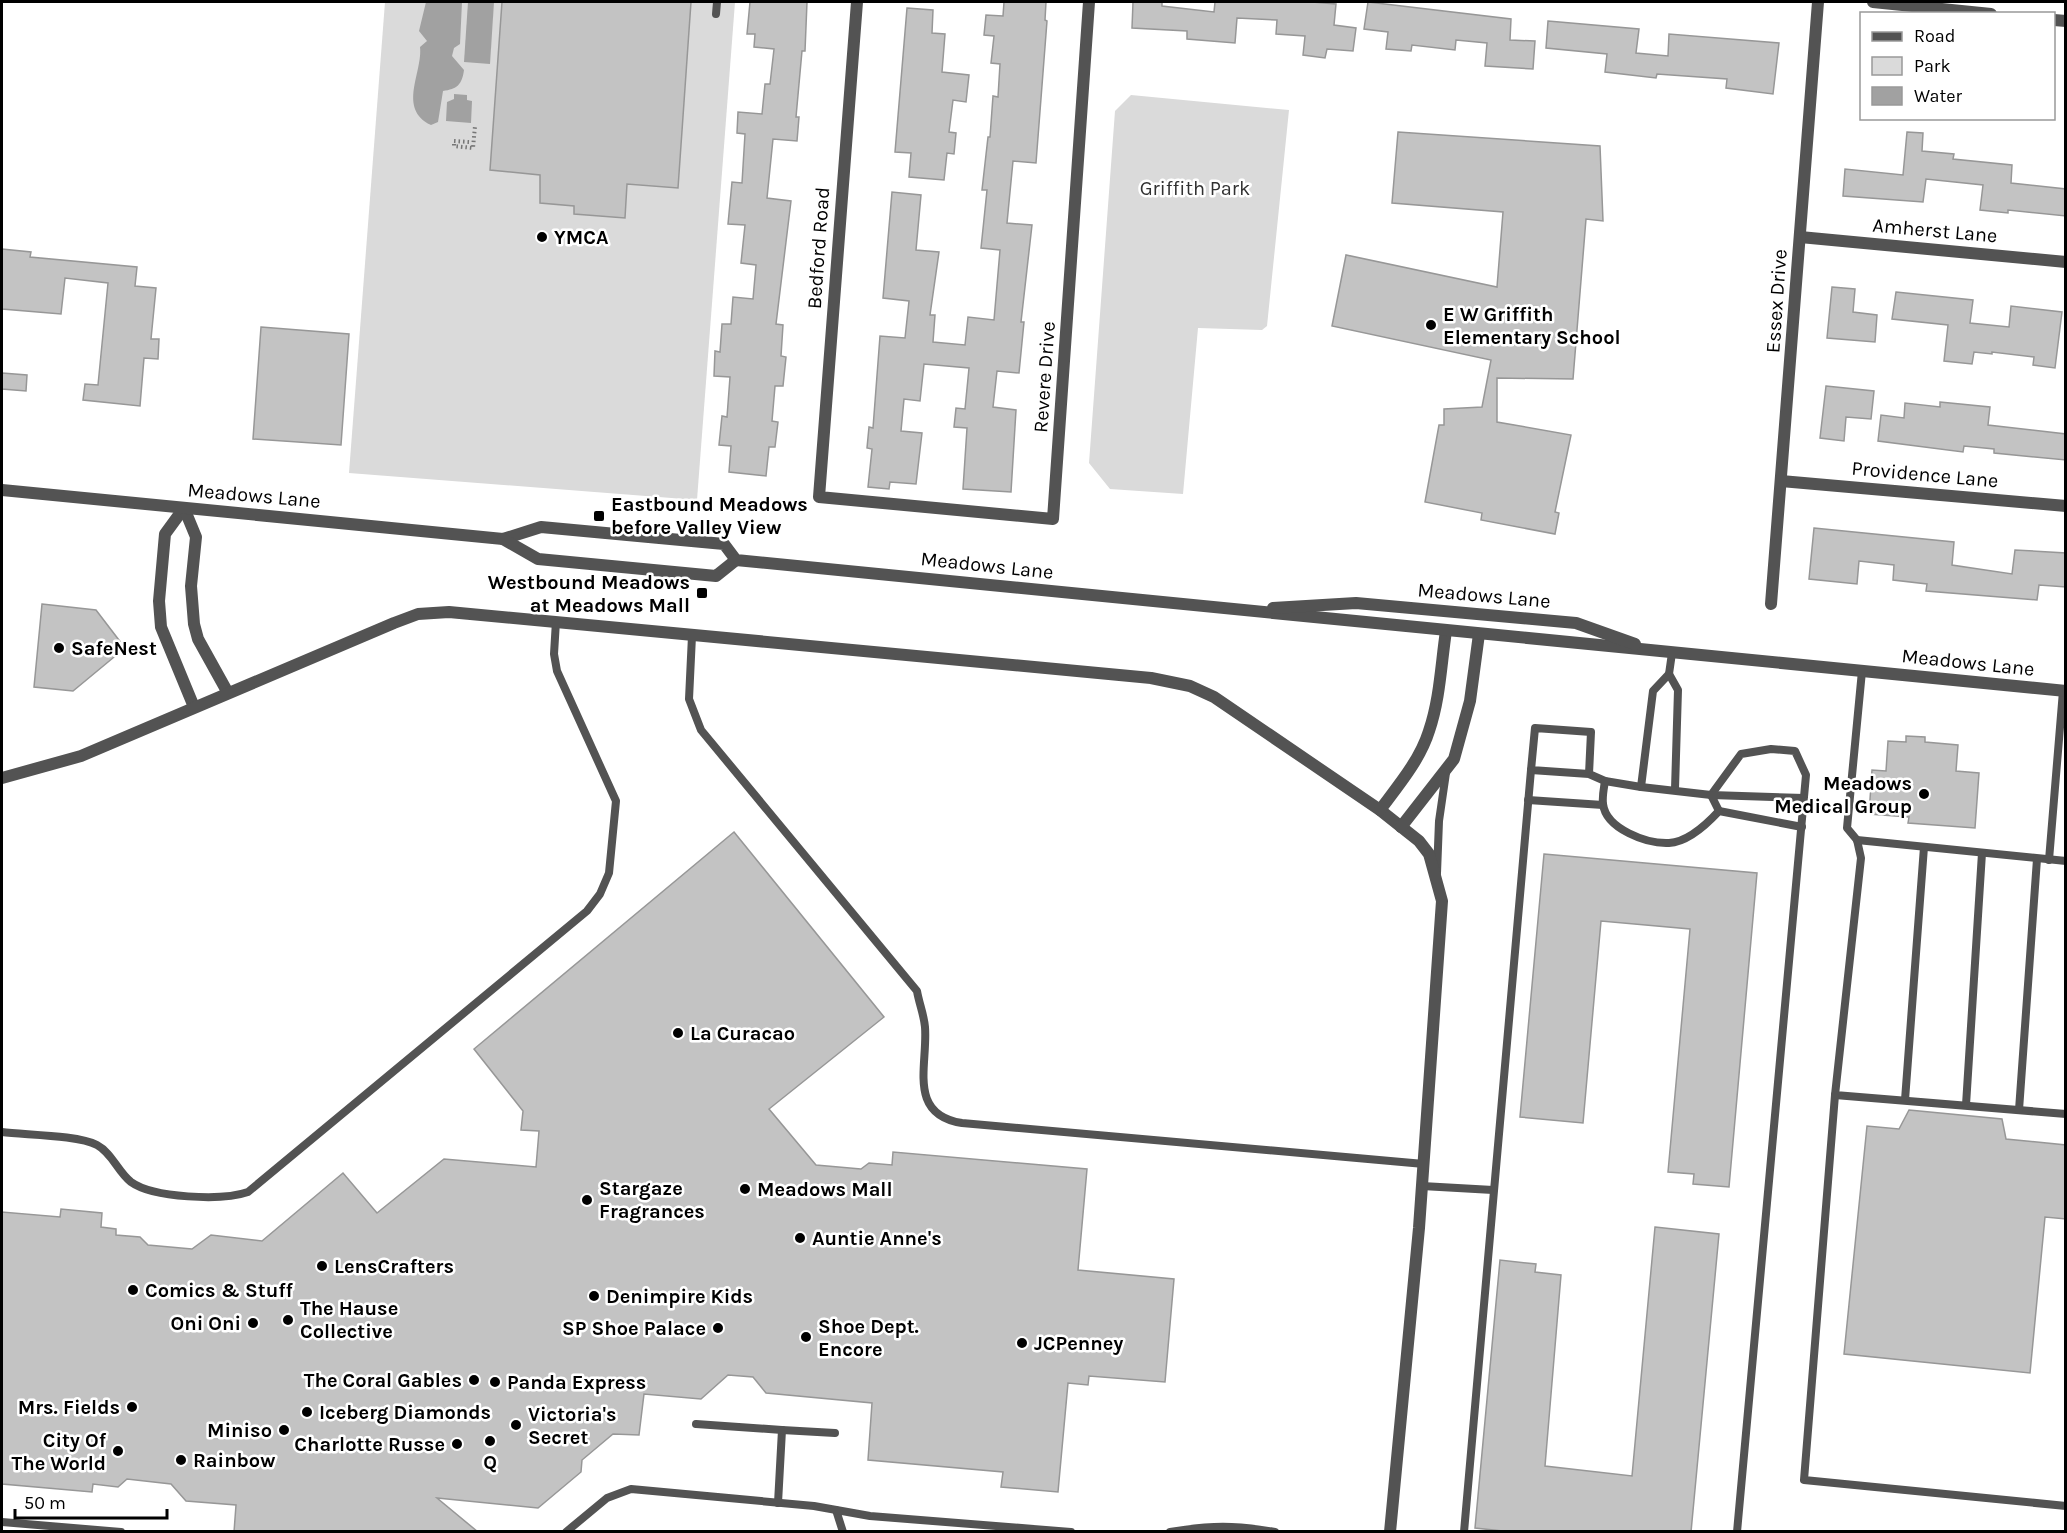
<svg xmlns="http://www.w3.org/2000/svg" width="2067" height="1533" font-family="Karla,sans-serif">
	<style>
		.green { fill: #dadada }
		.water { fill: #a1a1a1 }
		.building { fill: #c3c3c3; stroke: #979797; stroke-width: 1.5 }
		.lines { fill: none; stroke-linecap: round; stroke-linejoin: round }
		.path { stroke: #757575; stroke-width: 4; stroke-dasharray: 1.5 3; stroke-linecap: butt }
		.service { stroke: #535353; stroke-width: 8 }
		.minor { stroke: #535353; stroke-width: 12 }
		.tertiary { stroke: #535353; stroke-width: 12 }
		.poi-dot { fill: #000; stroke: #fff; stroke-width: 2 }
		.labels { text-anchor: middle; stroke-width: 5; stroke-linejoin: round; paint-order: stroke }
		.park-label { font-size: 20px; fill: #313131; stroke: #fff }
		.street-label { font-size: 20px; fill: #000; stroke: #fff }
		.poi-label { font-size: 20px; font-weight: bold; fill: #000; stroke: #fff; text-anchor: start }
	</style>
	<rect width="100%" height="100%" fill="#fff"/>
	<g class="green">
		<path d="M385,2h350l-38,498 -348,-27z"/>
		<path d="M1131,95l158,15 -22,216 -5,4 -64,-2 -15,166 -73,-5 -21,-26 26,-352z"/>
	</g>
	<g class="water">
		<path d="M426,2h36l-2,42 -6,4 -2,8 12,14c-2,15 -7,19 -21,21l-5,31 -7,3c-34,-16 -8,-53 -11,-78l7,-6 -8,-10z"/>
		<path d="M468,2h26l-4,62 -26,-2z"/>
		<path d="M454,94l13,1v5l5,1 -1,22 -25,-2 1,-19 7,-3z"/>
	</g>
	<g class="building">
		<path d="M502,2h189l-13,186 -51,-4 -2,34 -51,-4v-8l-34,-3v-28l-50,-5z"/>
		<path d="M750,2h57l-2,49h-3l-6,66h3l-2,24 -24,-2 -6,59 24,3 -15,123 7,1 -2,31 5,1 -3,29h-8l-3,35 6,1 -3,25h-6l-3,29 -37,-4 2,-26 -12,-1 3,-29 5,1 3,-40 -16,-1 1,-25 5,1 2,-28h9l2,-27 20,2 3,-34 -15,-2 4,-38 -17,-1 4,-42 10,1 3,-49 -8,-1 1,-21 24,2 3,-30h5l4,-35 -20,-2 1,-13h-8z"/>
		<path d="M1004,2h42l-1,18 2,1 -11,142 -23,-2 -6,62 25,2 -11,97h3l-5,51 -22,-2 -4,36 23,3 -5,82 -48,-3 4,-61 -13,-1 2,-19 9,1 4,-41 -45,-4 -4,37 -16,-2 -3,32 21,2 -6,51 -26,-2 -1,7 -21,-2 4,-38 -5,-1 2,-21 4,1 7,-92 25,2 4,-37 -26,-3 9,-106 29,3 -5,55 23,2 -9,63h5l-2,27 32,3 3,-28 26,3 6,-70 -19,-2 6,-58h-5l6,-53h2l3,-41 5,1 2,-33 -9,-1 3,-27 -10,-1 2,-20 17,1z"/>
		<path d="M1133,2h29v4l52,6 1,-10h97l24,2 -2,21 22,3 -3,23 -26,-2 -2,9 -22,-3 2,-19 -29,-2 1,-14 -40,-2 -2,25 -48,-4v-8l-55,-3z"/>
		<path d="M1368,2l143,17 -1,21 25,1 -2,28 -48,-3 2,-23 -31,-3 -1,10 -43,-5 -1,6 -25,-2 2,-17 -24,-3z"/>
		<path d="M907,8l26,2 -1,23 13,1 -3,38 27,3 -3,27 -13,-2 -4,32 7,1 -2,21 -7,-1 -3,27 -35,-3 2,-24 -16,-1z"/>
		<path d="M1548,21l91,8 -3,24 32,3 1,-22 110,9 -6,51 -47,-6 1,-9 -70,-5 -1,4 -51,-6 2,-18 -61,-6z"/>
		<path d="M1398,132l202,14 3,75 -17,-2 -13,160 -76,-1v44l74,13 -16,77 4,1 -4,21 -74,-14 1,-7 -57,-11 14,-77h5v-16l38,-2 9,-47 -159,-34 14,-71 151,32 6,-75 -111,-9z"/>
		<path d="M1907,132l16,1 -1,18 32,3 -1,5 59,6 -1,18 55,6v27l-58,-6v3l-28,-3 3,-25 -57,-6 -3,23 -80,-6 2,-27 58,6z"/>
		<path d="M2,249l29,3 -1,5 107,10 -2,19 21,2 -5,51h8l-1,20 -14,-1 -4,48 -57,-6 2,-16 13,1 10,-102 -43,-5 -4,36 -59,-5z"/>
		<path d="M1832,287l23,2 -2,23 24,3 -2,27 -48,-4z"/>
		<path d="M1896,292l77,8 -3,23 39,4 2,-21 51,6 -7,56 -22,-3 1,-8 -42,-5v2l-18,-2 -2,12 -28,-3 4,-36 -56,-6z"/>
		<path d="M261,327l88,7 -8,111 -88,-6z"/>
		<path d="M2,373l25,2 -1,16 -24,-2z"/>
		<path d="M1826,386l48,5 -3,28 -25,-2 -2,24 -24,-3z"/>
		<path d="M1940,402l50,5 -2,18 78,9v26l-72,-7v-4l-30,-3 -1,6 -85,-11 3,-26 23,3 1,-15 35,4z"/>
		<path d="M1814,528l140,14 -2,23 60,9 3,-24 51,3v34l-27,-2 -2,15 -111,-9 1,-7 -34,-4 1,-15 -35,-4 -2,23 -48,-5z"/>
		<path d="M42,604l54,6 29,38 -52,43 -39,-4z"/>
		<path d="M1906,736l19,1v5l33,3 -2,26 23,2 -4,55 -67,-5 1,-6 -40,-3 3,-44 14,1 2,-30 18,1z"/>
		<path d="M734,832l150,185 -115,92 47,56 45,4 8,-6 23,2 1,-13 194,17 -9,101 96,9 -9,103 -76,-6 -1,9 -20,-2 -10,109 -57,-5 2,-15 -135,-12 4,-57 -106,-10 -13,-16 -25,-2 -27,24 -57,-5 -5,41 -26,-1 -31,26 -1,12 -43,36 -101,-10 41,34h-244l2,-27 -50,-4 -15,-17 -44,-5 -9,8 -25,-3 -1,8 -90,-8v-272l58,5 1,-8 41,4 -1,14 15,2v6l24,2 8,8 44,4 19,-14 51,6 81,-68 34,40 67,-54 92,8 3,-36 -18,-1 2,-19 -49,-62z"/>
		<path d="M1544,854l213,19 -28,314 -36,-3 1,-10 -26,-2 22,-243 -89,-8 -18,202 -63,-6z"/>
		<path d="M1909,1110l93,9 4,20 60,6v74l-21,-2 -15,156 -186,-19 23,-228 32,3z"/>
		<path d="M1655,1227l64,7 -28,298h-179l-37,-4 25,-268 36,4 -1,8 26,3 -16,191 87,10z"/>
	</g>
	<g class="lines">
		<path class="path" d="M469,142l-15,-1v5l19,2 2,-22"/>
		<g class="service">
			<path d="M716,14l1,-12"/>
			<path d="M692,636l-3,63 12,31 216,261c2,12 7,24 8,36 3,38 -18,87 37,96l462,41"/>
			<path d="M1672,653l-3,21 9,16 -3,99"/>
			<path d="M1862,671l-15,157 10,12 4,18 -26,237 231,19"/>
			<path d="M1589,774l2,-42 -56,-4 -4,42 58,4 16,7 36,6 70,8 30,-41 30,-5 24,2 11,24 -69,757"/>
			<path d="M1605,781c-1,7 -3,15 -2,23 3,25 44,40 66,39 19,-1 38,-19 50,-32l83,16"/>
			<path d="M1641,787l12,-96 16,-17"/>
			<path d="M1528,800l75,5"/>
			<path d="M1719,811l-8,-16 93,3"/>
			<path d="M1857,840l209,21"/>
			<path d="M2049,860l14,-169"/>
			<path d="M1437,873l2,-52 7,-48"/>
			<path d="M1835,1095l-31,385 262,26"/>
			<path d="M1905,1100l19,-253"/>
			<path d="M1966,1105l16,-252"/>
			<path d="M2019,1110l18,-251"/>
			<path d="M2,1132c23,3 76,3 95,13 15,8 21,27 34,37 22,16 91,19 117,10l339,-281 13,-17 9,-21 7,-72 -59,-130 -3,-17 2,-33"/>
			<path d="M1422,1186l71,4"/>
			<path d="M696,1424l86,6 -4,73"/>
			<path d="M782,1430l53,3"/>
			<path d="M836,1510l7,22"/>
			<path d="M2,1522l119,10"/>
			<path d="M566,1532l41,-34 24,-9 183,17 56,10 201,16"/>
			<path d="M1170,1532c42,-7 64,-7 105,0"/>
			<path d="M1464,1532l67,-762"/>
		</g>
		<g class="minor">
			<path d="M857,2l-38,495 234,22 36,-517"/>
			<path d="M1873,2l118,12"/>
			<path d="M2054,20l12,1"/>
			<path d="M1800,237l266,25"/>
			<path d="M1781,481l285,25"/>
			<path d="M184,508l-19,26 -6,67 2,26 33,80"/>
			<path d="M184,508l12,29 -5,49 3,38 4,15 30,54"/>
			<path d="M1771,604l47,-602"/>
			<path d="M2,778l79,-22 313,-133 24,-9 31,-2 702,66 39,8 24,11 166,113 39,31 10,13 13,47 -23,327 -29,304"/>
			<path d="M1380,810c18,-24 40,-50 49,-79 11,-32 12,-67 17,-100"/>
			<path d="M1401,827l53,-68 16,-58 9,-67"/>
		</g>
		<g class="tertiary">
			<path d="M2,490l501,49 38,-12 183,17 12,16 1330,131"/>
			<path d="M503,539l35,20 178,17 20,-16"/>
			<path d="M1273,608l83,-5 220,20 59,21"/>
		</g>
	</g>
	<g class="poi-dot">
		<circle cx="542" cy="237" r="6"/>
		<circle cx="1431" cy="325" r="6"/>
		<rect x="593" y="510" width="12" height="12" rx="3"/>
		<rect x="696" y="587" width="12" height="12" rx="3"/>
		<circle cx="59" cy="648" r="6"/>
		<circle cx="1924" cy="794" r="6"/>
		<circle cx="678" cy="1033" r="6"/>
		<circle cx="745" cy="1189" r="6"/>
		<circle cx="587" cy="1200" r="6"/>
		<circle cx="800" cy="1238" r="6"/>
		<circle cx="322" cy="1266" r="6"/>
		<circle cx="133" cy="1290" r="6"/>
		<circle cx="594" cy="1296" r="6"/>
		<circle cx="288" cy="1320" r="6"/>
		<circle cx="253" cy="1323" r="6"/>
		<circle cx="718" cy="1328" r="6"/>
		<circle cx="806" cy="1337" r="6"/>
		<circle cx="1022" cy="1343" r="6"/>
		<circle cx="474" cy="1380" r="6"/>
		<circle cx="495" cy="1382" r="6"/>
		<circle cx="132" cy="1407" r="6"/>
		<circle cx="307" cy="1412" r="6"/>
		<circle cx="516" cy="1425" r="6"/>
		<circle cx="284" cy="1430" r="6"/>
		<circle cx="490" cy="1441" r="6"/>
		<circle cx="457" cy="1444" r="6"/>
		<circle cx="118" cy="1451" r="6"/>
		<circle cx="181" cy="1460" r="6"/>
	</g>
	<g class="labels">
		<g class="park-label">
			<text x="1195" y="195">Griffith Park</text>
		</g>
		<g class="street-label">
			<text transform="translate(1935 230) rotate(5)" y="7">Amherst Lane</text>
			<text transform="translate(818 248) rotate(-86)" y="7">Bedford Road</text>
			<text transform="translate(1776 301) rotate(-86)" y="7">Essex Drive</text>
			<text transform="translate(1044 377) rotate(-86)" y="7">Revere Drive</text>
			<text transform="translate(1925 474) rotate(5)" y="7">Providence Lane</text>
			<text transform="translate(254 495) rotate(5)" y="7">Meadows Lane</text>
			<text transform="translate(987 565) rotate(6)" y="7">Meadows Lane</text>
			<text transform="translate(1484 595) rotate(5)" y="7">Meadows Lane</text>
			<text transform="translate(1968 662) rotate(6)" y="7">Meadows Lane</text>
		</g>
		<g class="poi-label">
			<text x="554" y="244">YMCA</text>
			<text x="1443" y="321">E W Griffith<tspan x="1443" dy="23">Elementary School</tspan></text>
			<text x="611" y="511">Eastbound Meadows<tspan x="611" dy="23">before Valley View</tspan></text>
			<text x="690" y="589" text-anchor="end">Westbound Meadows<tspan x="690" dy="23">at Meadows Mall</tspan></text>
			<text x="71" y="655">SafeNest</text>
			<text x="1912" y="790" text-anchor="end">Meadows<tspan x="1912" dy="23">Medical Group</tspan></text>
			<text x="690" y="1040">La Curacao</text>
			<text x="599" y="1195">Stargaze<tspan x="599" dy="23">Fragrances</tspan></text>
			<text x="757" y="1196">Meadows Mall</text>
			<text x="812" y="1245">Auntie Anne's</text>
			<text x="334" y="1273">LensCrafters</text>
			<text x="145" y="1297">Comics &amp; Stuff</text>
			<text x="606" y="1303">Denimpire Kids</text>
			<text x="300" y="1315">The Hause<tspan x="300" dy="23">Collective</tspan></text>
			<text x="241" y="1330" text-anchor="end">Oni Oni</text>
			<text x="818" y="1333">Shoe Dept.<tspan x="818" dy="23">Encore</tspan></text>
			<text x="706" y="1335" text-anchor="end">SP Shoe Palace</text>
			<text x="1034" y="1350">JCPenney</text>
			<text x="462" y="1387" text-anchor="end">The Coral Gables</text>
			<text x="507" y="1389">Panda Express</text>
			<text x="120" y="1414" text-anchor="end">Mrs. Fields</text>
			<text x="319" y="1419">Iceberg Diamonds</text>
			<text x="528" y="1421">Victoria's<tspan x="528" dy="23">Secret</tspan></text>
			<text x="272" y="1437" text-anchor="end">Miniso</text>
			<text x="106" y="1447" text-anchor="end">City Of<tspan x="106" dy="23">The World</tspan></text>
			<text x="445" y="1451" text-anchor="end">Charlotte Russe</text>
			<text x="193" y="1467">Rainbow</text>
			<text x="490" y="1469" text-anchor="middle">Q</text>
		</g>
	</g>
	<rect width="2067" height="1533" fill="none" stroke="#000000" stroke-width="6"/>
	<rect x="1860" y="12" width="195" height="108" fill="#ffffff" stroke="#999999" stroke-width="1.5"/>
	<rect x="1872" y="32" width="30" height="9" fill="#535353" stroke="#999999" stroke-width="1.5"/>
	<text x="1914" y="42" font-size="18" fill="#000000">Road</text>
	<rect x="1872" y="57" width="30" height="18" fill="#dadada" stroke="#999999" stroke-width="1.5"/>
	<text x="1914" y="72" font-size="18" fill="#000000">Park</text>
	<rect x="1872" y="87" width="30" height="18" fill="#a1a1a1" stroke="#999999" stroke-width="1.5"/>
	<text x="1914" y="102" font-size="18" fill="#000000">Water</text>
	<path d="M15 1509v9h152v-9" fill="none" stroke="#000000" stroke-width="3"/>
	<text x="24" y="1509" font-size="18" fill="#000000" stroke="#ffffff" stroke-width="4.5" paint-order="stroke">50 m</text>
</svg>
